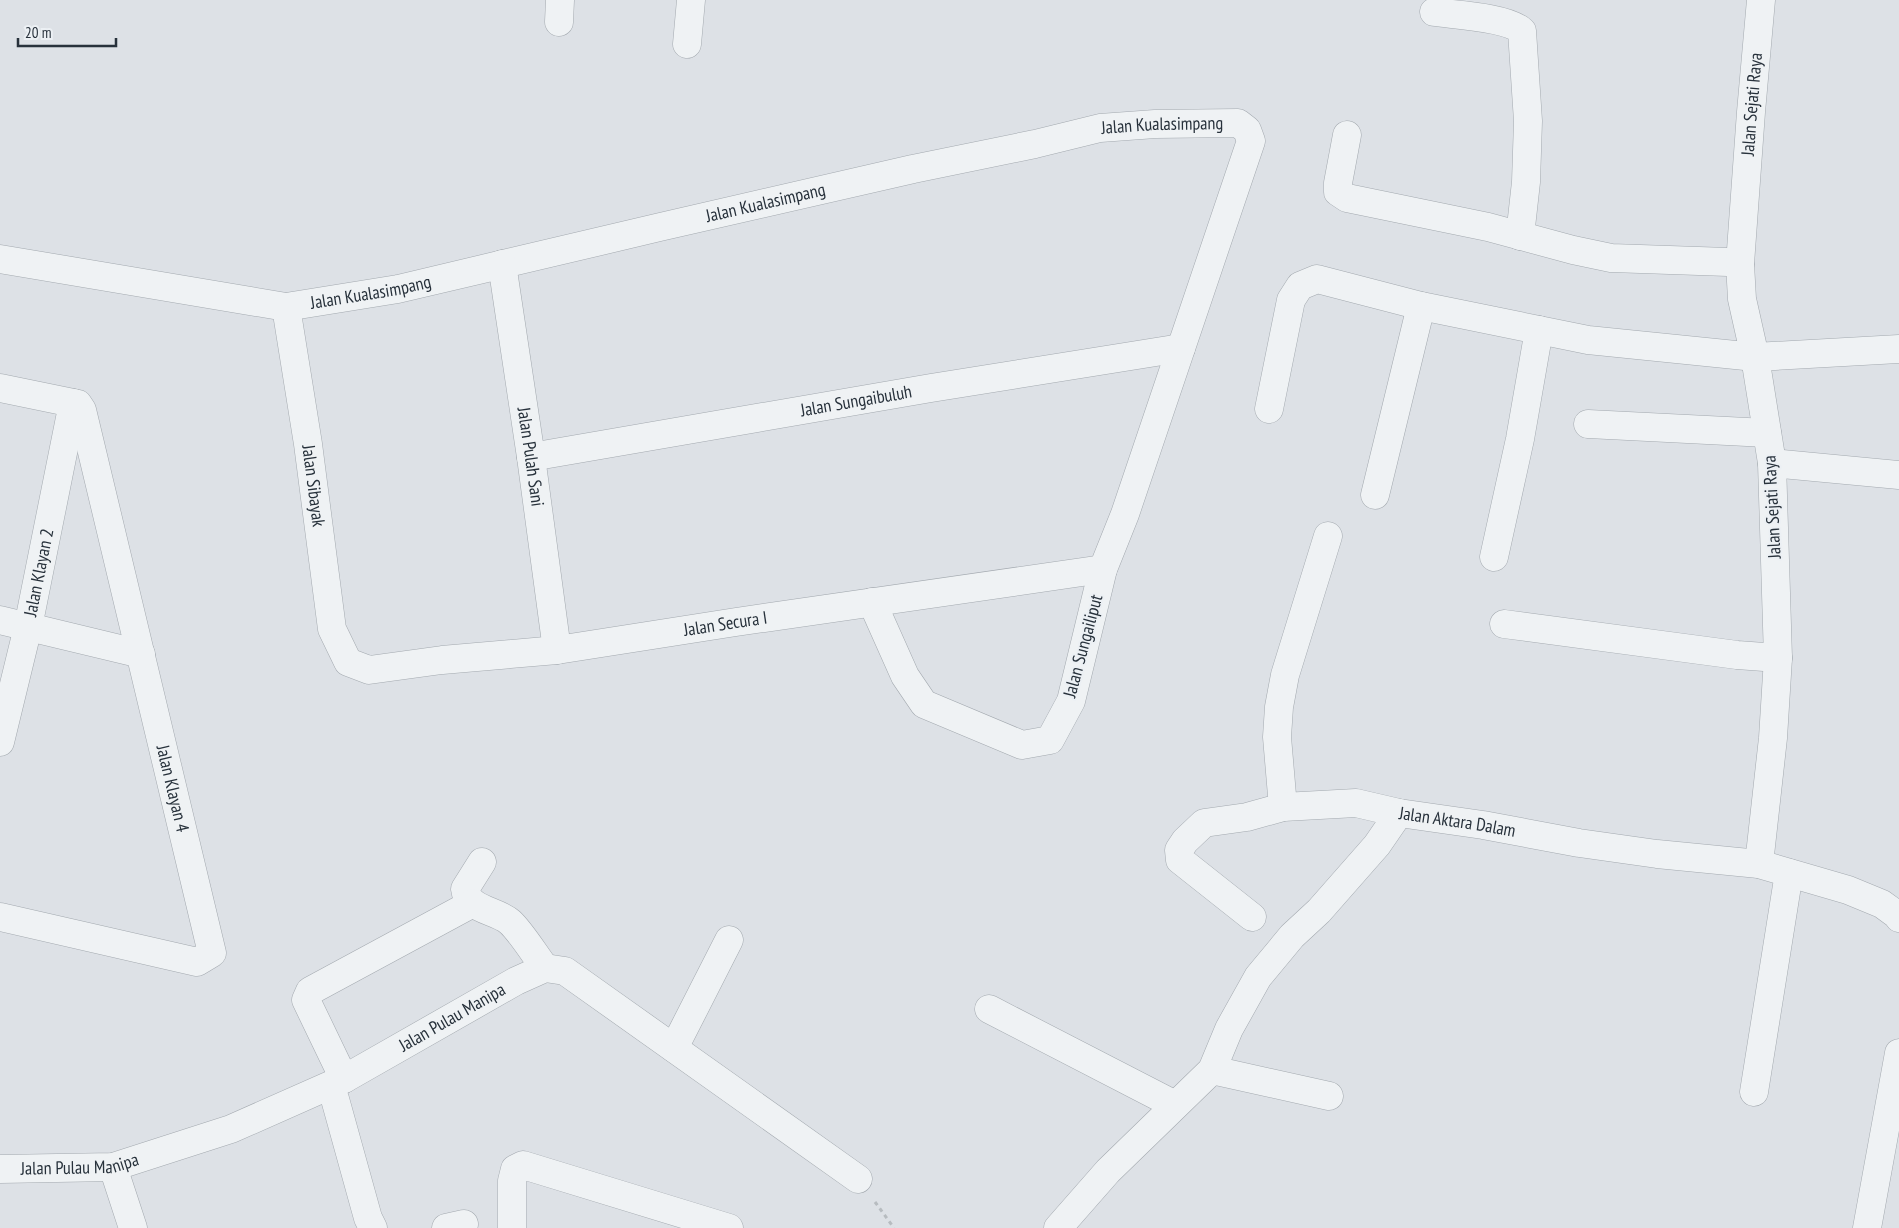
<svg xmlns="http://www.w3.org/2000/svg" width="1899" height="1228" font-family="'PT Sans Narrow',sans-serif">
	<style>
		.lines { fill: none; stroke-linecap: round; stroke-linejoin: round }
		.minor-casing { stroke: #a3a9af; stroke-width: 29 }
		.path { stroke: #b7bcc0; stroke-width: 3; stroke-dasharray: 4 4; stroke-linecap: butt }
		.minor { stroke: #eff2f4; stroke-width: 28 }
		.labels { text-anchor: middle; stroke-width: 4; stroke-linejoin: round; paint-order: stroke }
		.street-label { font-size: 18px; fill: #27313b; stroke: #ecf0f4 }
	</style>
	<rect width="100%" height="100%" fill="#dde1e6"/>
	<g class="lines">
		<g class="minor-casing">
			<g id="minor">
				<path d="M1434,12c22,3 73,5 88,19l6,90 -2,61 -6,54"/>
				<path d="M559,22l1,-22"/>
				<path d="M687,44l4,-44"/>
				<path d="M1347,135l-9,48v9l9,6 141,29 85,23 38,8 117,4 12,2"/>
				<path id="s1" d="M0,259l286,48 112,-18 262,-62 253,-58 122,-25 65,-16 55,-4 83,-1 9,7 4,11 -126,373 -22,55 -32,132 -21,39 -28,5 -98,-41 -19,-28 -33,-74"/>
				<path id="s2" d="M502,264l29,193 26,193"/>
				<path id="s3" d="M286,307l22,137 24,185 16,33 21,8 73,-10 115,-10 179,-28 367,-53"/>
				<path id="s4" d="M0,388l78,16 4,6 130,543 -15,9 -197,-45"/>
				<path d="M1269,409l22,-109 9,-14 17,-7 104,27 167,34 167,17 144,-8"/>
				<path d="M1588,424l179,9"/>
				<path id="s5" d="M531,457l400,-69 250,-40"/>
				<path d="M1772,463l127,12"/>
				<path d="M1375,495l46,-189"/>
				<path d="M1494,557l26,-118 19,-109"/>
				<path d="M0,620l141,34"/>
				<path d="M1504,624l233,31 41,3"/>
				<path id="s6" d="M0,742l28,-115 45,-224"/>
				<path d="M1283,807l-6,-70 2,-30 6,-32 43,-139"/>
				<path d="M482,862l-17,27c2,21 32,21 45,33 11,10 25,33 35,46"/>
				<path id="s7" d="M1759,864l14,-126 5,-80 -6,-195 -17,-106 -13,-58 -2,-35 11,-152 10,-112"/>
				<path id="s8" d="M1252,917l-72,-57 -1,-10 6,-9 19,-18 43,-6 36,-10 73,-4 43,10 84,12 96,18 78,11 102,10 89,26 34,14 15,11 2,3"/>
				<path d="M989,1009l186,96"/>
				<path d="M674,1048l55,-108"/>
				<path d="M1212,1070l117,26"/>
				<path d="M344,1079l-38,-79 4,-9 163,-88"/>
				<path d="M330,1086l5,13 33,119 5,10"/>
				<path d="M1754,1092l35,-219"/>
				<path d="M113,1167l20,61"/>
				<path id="s9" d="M0,1169l113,-2 118,-38 113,-50 172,-98 29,-13 20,3 293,208"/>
				<path d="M446,1228l18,-4"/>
				<path d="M512,1228v-47l3,-12 8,-4 206,63"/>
				<path d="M1058,1228l50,-57 104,-101 17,-41 29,-52 34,-41 27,-25 58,-66 22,-32"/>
				<path d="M1867,1228l32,-175"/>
			</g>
		</g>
		<path class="path" d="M875,1202l19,26"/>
		<use href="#minor" class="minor"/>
	</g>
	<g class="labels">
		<g class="street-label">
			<text dy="6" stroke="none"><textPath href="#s7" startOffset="764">Jalan Sejati Raya</textPath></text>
			<text dy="6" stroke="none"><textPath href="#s1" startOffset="1186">Jalan Kualasimpang</textPath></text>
			<text dy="6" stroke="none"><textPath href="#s1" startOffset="781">Jalan Kualasimpang</textPath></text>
			<text dy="6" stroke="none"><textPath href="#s1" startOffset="376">Jalan Kualasimpang</textPath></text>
			<text dy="6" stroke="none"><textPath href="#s5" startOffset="330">Jalan Sungaibuluh</textPath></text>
			<text dy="6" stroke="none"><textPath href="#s2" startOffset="195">Jalan Pulah Sani</textPath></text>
			<text dy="6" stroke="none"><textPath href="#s3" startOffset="181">Jalan Sibayak</textPath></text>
			<text transform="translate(1772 507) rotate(-93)" y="6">Jalan Sejati Raya</text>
			<text dy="6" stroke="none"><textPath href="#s6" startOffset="174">Jalan Klayan 2</textPath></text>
			<text dy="6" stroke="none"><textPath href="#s3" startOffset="744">Jalan Secura I</textPath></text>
			<text transform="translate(1083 646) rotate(-75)" y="6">Jalan Sungailiput</text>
			<text dy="6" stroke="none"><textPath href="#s4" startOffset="476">Jalan Klayan 4</textPath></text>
			<text dy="6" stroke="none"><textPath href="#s8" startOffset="396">Jalan Aktara Dalam</textPath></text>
			<text dy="6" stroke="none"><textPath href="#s9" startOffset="485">Jalan Pulau Manipa</textPath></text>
			<text dy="6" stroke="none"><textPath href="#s9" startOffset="80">Jalan Pulau Manipa</textPath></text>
		</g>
	</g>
	<path d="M18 38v8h98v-8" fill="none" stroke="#27313b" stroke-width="2.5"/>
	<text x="25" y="38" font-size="15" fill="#27313b" stroke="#ecf0f4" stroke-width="4" paint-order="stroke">20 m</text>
</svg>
